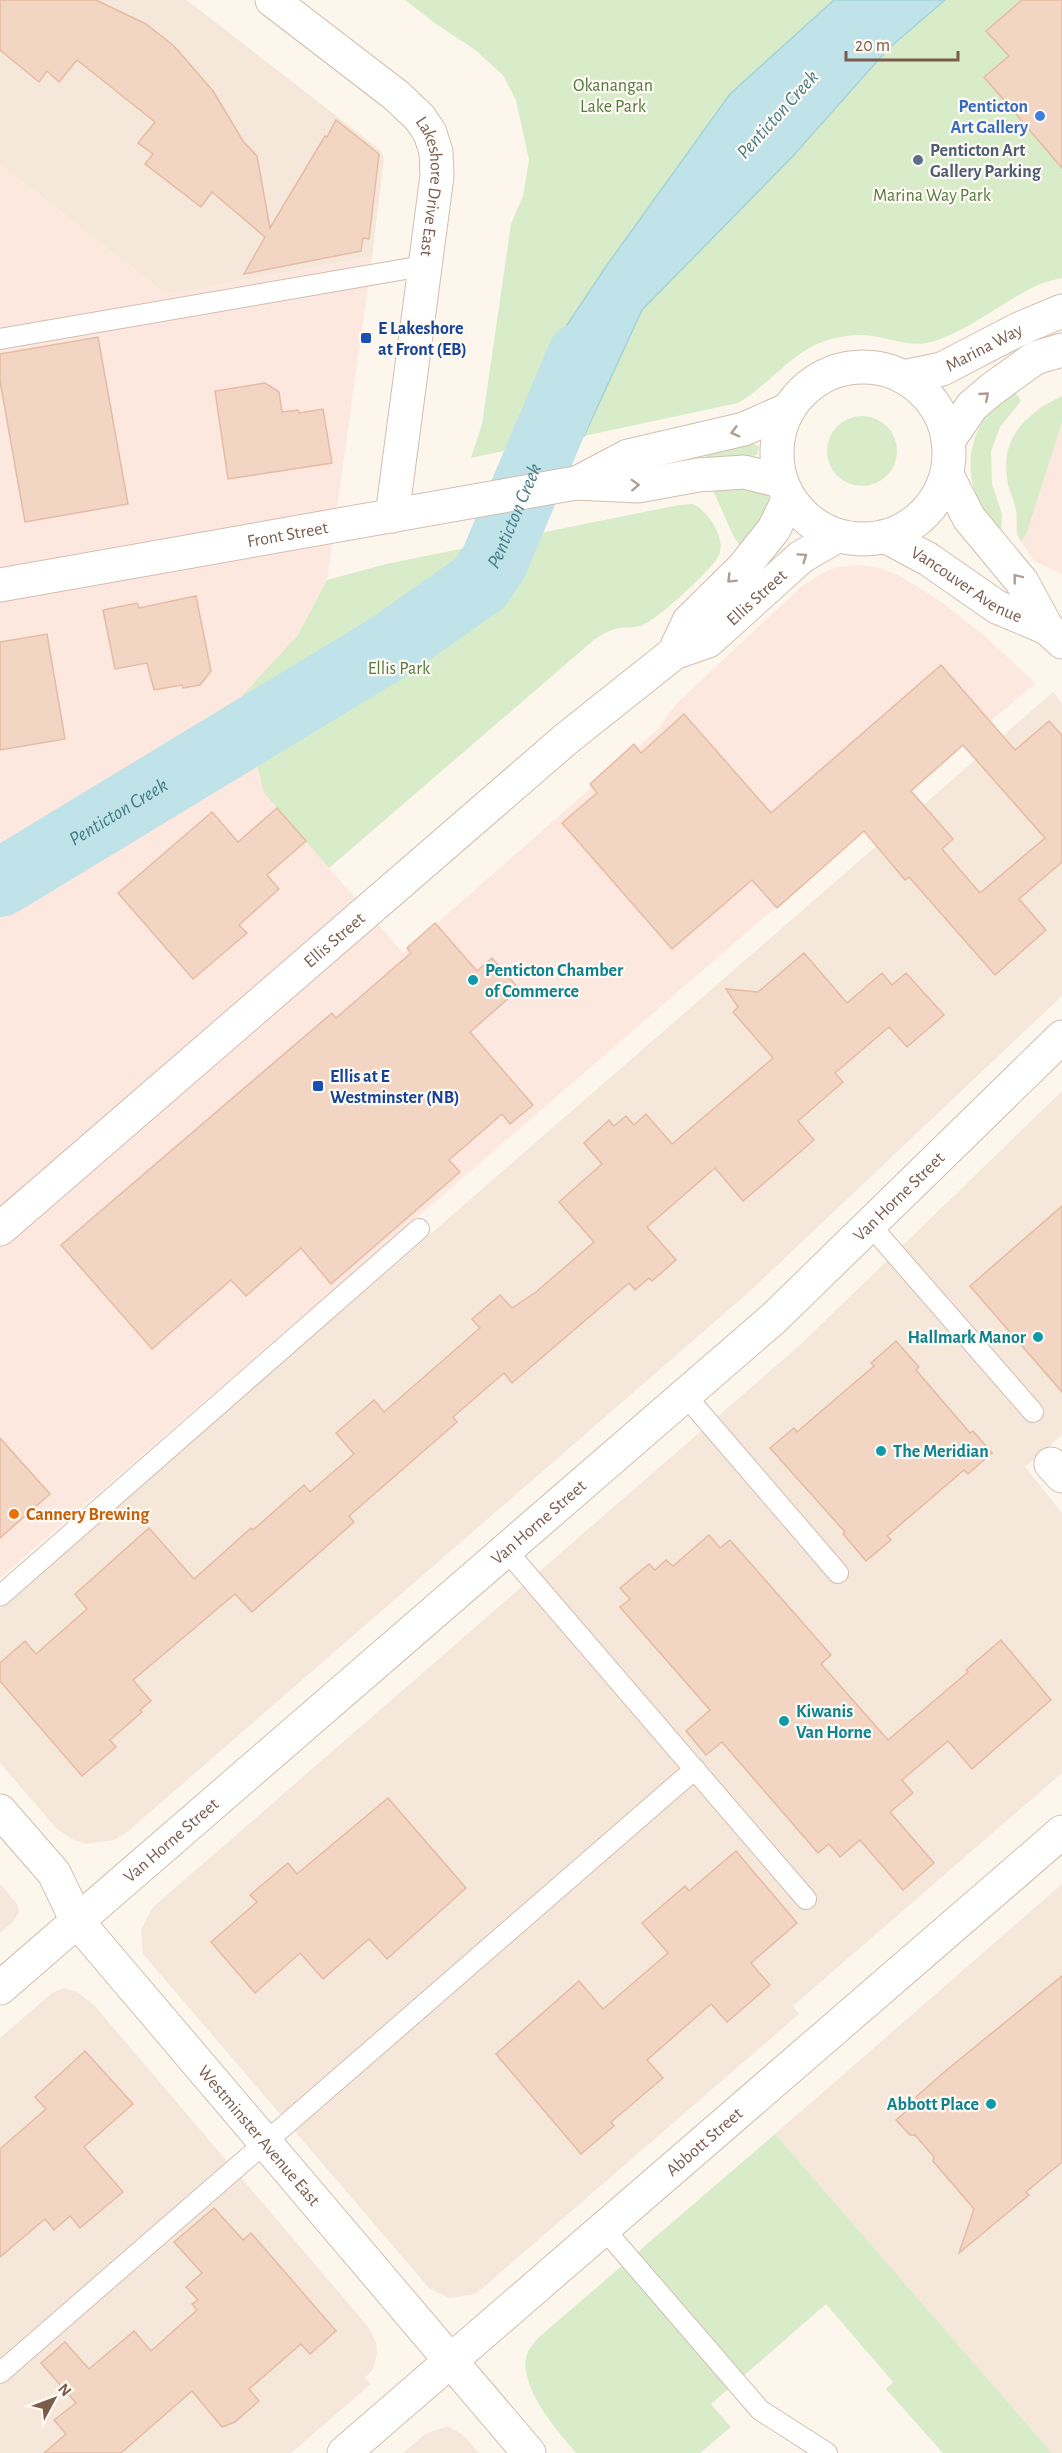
<svg xmlns="http://www.w3.org/2000/svg" width="1062" height="2453" font-family="'Alegreya Sans',sans-serif">
	<style>
		.residential { fill: #f5e8da }
		.commercial { fill: #fde8e0 }
		.green { fill: #d8ecc9 }
		.water { fill: #bfe3e8; stroke: #a5d3da; stroke-width: 1.5 }
		.lines { fill: none; stroke-linecap: round; stroke-linejoin: round }
		.river { stroke: #bfe3e8; stroke-width: 68 }
		.building { fill: #f3d5c3; stroke: #e6bba3; stroke-width: 1.5; fill-rule: evenodd }
		.service-casing { stroke: #d1beb0; stroke-width: 22 }
		.minor-casing { stroke: #d1beb0; stroke-width: 35 }
		.tertiary-casing { stroke: #d1beb0; stroke-width: 35 }
		.service { stroke: #fff; stroke-width: 20 }
		.minor { stroke: #fff; stroke-width: 33 }
		.tertiary { stroke: #fff; stroke-width: 33 }
		.oneway { stroke: #af9d94 }
		.shop-dot { fill: #3f7fe0; stroke: #fffaf3; stroke-width: 2 }
		.service-dot { fill: #5c6f8a; stroke: #fffaf3; stroke-width: 2 }
		.transit-dot { fill: #1a4fb4; stroke: #fffaf3; stroke-width: 2 }
		.culture-dot { fill: #0f9aa8; stroke: #fffaf3; stroke-width: 2 }
		.food-dot { fill: #e8710a; stroke: #fffaf3; stroke-width: 2 }
		.labels { text-anchor: middle; stroke-width: 4.5; stroke-linejoin: round; paint-order: stroke }
		.park-label { font-size: 18px; fill: #537a41; stroke: #fffaf3 }
		.shop-label { font-size: 18px; font-weight: bold; fill: #366cbe; stroke: #fffaf3; text-anchor: end }
		.service-label { font-size: 18px; font-weight: bold; fill: #4e5e75; stroke: #fffaf3; text-anchor: start }
		.street-label { font-size: 18px; fill: #7a5c4d; stroke: #fffaf3 }
		.transit-label { font-size: 18px; font-weight: bold; fill: #164399; stroke: #fffaf3; text-anchor: start }
		.culture-label { font-size: 18px; font-weight: bold; fill: #0d838f; stroke: #fffaf3; text-anchor: start }
		.food-label { font-size: 18px; font-weight: bold; fill: #c56008; stroke: #fffaf3; text-anchor: start }
		.water-label { font-size: 20px; font-style: italic; fill: #437c86; stroke: #fffaf3 }
	</style>
	<rect width="100%" height="100%" fill="#fdf6ec"/>
	<g class="residential">
		<path d="M0,0h187l193,150 4,8 -12,99 -206,37 -166,-130z"/>
		<path d="M1053,692l9,11v293l-313,296 -623,541 -12,7 -29,4 -13,-5 -15,-10 -57,-66v-154z"/>
		<path d="M1062,1091v344l-37,32 37,46v260l-269,233 6,8 -314,272 -10,8 -26,4 -20,-10 -286,-334 -2,-24 11,-22 648,-563z"/>
		<path d="M0,1884l18,21 1,7 -5,9 -14,12z"/>
		<path d="M1062,1884v569h-10l-277,-319z"/>
		<path d="M64,1988l13,4 17,13 276,324 6,14 1,12 -4,14 -8,9 6,6 -80,69h-291v-415l52,-45z"/>
		<path d="M448,2426l15,9 16,18h-76l22,-19z"/>
	</g>
	<g class="commercial">
		<path d="M0,164l166,130 206,-37 -45,323 -29,55 -57,63 23,95 139,160 255,-224 18,-25 126,-118 19,-12 16,-7 22,-2 22,3 19,8 40,25 46,36 49,46 -1035,895z"/>
		<path d="M1062,396v178l-28,-13 -18,-27 1,-22 -9,-27 -2,-18 1,-15 10,-22 23,-23z"/>
	</g>
	<g class="green">
		<path d="M405,0h429l-104,94 -123,171 -54,81 -41,103 -41,9 11,-34 29,-200 12,-28 6,-36 -13,-60 -13,-25 -29,-26 -38,-25z"/>
		<path d="M945,0h117v278c-9,2 -18,4 -26,8 -36,17 -67,45 -105,56 -24,7 -48,-8 -72,-7 -61,2 -75,40 -121,68l-154,33 58,-126 151,-154 95,-107z"/>
		<path d="M1013,389l8,12 -21,26 -9,24 1,33 10,30 -1,22c-31,-32 -43,-83 -14,-120 7,-10 17,-18 26,-27z"/>
		<path d="M1062,396v26l-35,110 -6,10c-6,-12 -3,-19 -5,-32 -1,-9 -6,-17 -8,-26 -9,-47 17,-69 54,-88z"/>
		<circle cx="862" cy="451" r="35"/>
		<path d="M754,444l5,3 -2,8 -49,7 -2,-3 2,-7z"/>
		<path d="M726,483l39,9 4,5v11l-27,41 -9,-14 -22,-49z"/>
		<path d="M693,504c15,7 35,35 25,53 -9,15 -59,61 -75,68 -7,3 -15,2 -22,3 -10,1 -18,6 -26,11l-266,229 -65,-75 -23,-96 57,-62 29,-55 59,-16 293,-59z"/>
		<path d="M775,2134l277,319h-109l-57,-64 7,-7 -67,-78 -115,100 20,23 -31,26h-124c-19,-22 -59,-68 -49,-99 2,-5 7,-11 11,-16z"/>
	</g>
	<path class="water" d="M834,0h111l-57,49 -95,107 -151,154 -58,126 -72,13 41,-103 54,-81 123,-171z"/>
	<g class="lines">
		<path class="river" id="s1" d="M0,883l389,-236 91,-64 14,-21 87,-206"/>
	</g>
	<g class="building">
		<path d="M0,0h96l50,24 28,22 39,45 30,50 14,15 13,72 55,-92 2,1 9,-17 43,34 -10,85 -6,-1 -2,13 -117,23 21,-37 -53,-45 -11,15 -56,-43 8,-10 -15,-11 17,-21 -78,-62 -18,22 -12,-11 -8,11 -39,-32z"/>
		<path d="M1022,0h40v168l-78,-91 25,-21 -23,-25z"/>
		<path d="M98,337l30,167 -103,18 -25,-141v-27z"/>
		<path d="M265,383l14,9 3,20 16,-2 1,3 24,-4 9,54 -104,16 -13,-88z"/>
		<path d="M196,596l15,75 -11,14 -17,3 -1,-3 -28,5 -7,-27 -32,6 -12,-59 34,-7 2,5z"/>
		<path d="M47,634l18,105 -65,11v-108z"/>
		<path d="M941,665l74,85 34,-29 13,14v127l-43,37 27,31 -51,45 -86,-98 -4,3 -41,-49 -87,77 -25,-28 -80,69 -110,-126 35,-30 -7,-9 44,-40 7,9 43,-39 87,99zM963,745l82,93 -65,55 -38,-44 11,-10 -42,-48z"/>
		<path d="M277,808l29,33 -39,34 12,14 -40,36 8,8 -54,46 -75,-86 94,-81 26,30z"/>
		<path d="M435,923l42,48 15,-13 27,31 -49,43 63,73 -23,19 -8,-10 -53,46 11,12 -129,112 -30,-36 -55,48 -15,-16 -79,69 -91,-104 271,-232 4,5 75,-65 -4,-5z"/>
		<path d="M804,953l43,50 35,-30 10,12 14,-12 38,42 -37,32 -18,-20 -54,46 8,9 -45,39 16,19 -71,61 -28,-33 -68,59 29,33 -24,21 -3,-3 -14,12 -6,-7 -117,100 -8,-10 -51,44 4,5 -108,94 5,6 -102,90 -17,-18 -102,86 18,21 -11,9 2,2 -32,28 6,7 -34,29 -82,-95v-18l25,-22 11,13 51,-45 -12,-15 74,-66 45,51 57,-51 2,2 51,-45 6,7 44,-38 -18,-21 38,-33 10,12 96,-84 -8,-9 28,-24 12,13 24,-16 58,-50 -35,-40 43,-38 -18,-21 25,-23 5,6 12,-10 8,9 12,-11 26,30 101,-86 -40,-46 5,-5 -12,-18 32,3z"/>
		<path d="M1062,1206v186l-92,-106z"/>
		<path d="M896,1341l23,26 -3,3 54,63 3,-2 19,22 -24,21 -4,-4 -77,66 4,4 -25,21 -23,-27 2,-2 -75,-84 24,-20 3,4 77,-66 -3,-3z"/>
		<path d="M0,1438l50,56 -50,44z"/>
		<path d="M709,1535l11,13 10,-8 101,115 -10,9 67,76 80,-68 -2,-2 35,-30 50,60 -79,69 -24,-28 -46,39 11,13 -23,19 44,51 -31,27 -43,-50 -20,17 -11,-13 -11,9 -96,-111 -16,13 -20,-24 24,-21 -90,-103 10,-8 -10,-11 29,-24 6,6 11,-10 7,6z"/>
		<path d="M388,1798l78,90 -79,71 -18,-20 -46,40 -23,-26 -45,40 -44,-51 46,-40 -7,-7 38,-32 9,11z"/>
		<path d="M736,1851l61,72 -46,40 19,22 -43,37 -16,-18 -64,56 16,18 -52,44 3,4 -33,28 -85,-100 83,-73 24,28 65,-56 -26,-30 43,-37 4,5z"/>
		<path d="M1062,1976v186l-36,30 3,3 -70,58 15,-44 -41,-48 1,-4 -19,-22h-5l-14,-15 23,-20 -3,-3 27,-24z"/>
		<path d="M85,2051l48,53 -49,43 39,45 -43,36 -10,-12 -16,14 -9,-11 -45,38v-108l46,-40 -11,-12z"/>
		<path d="M214,2208l29,32 8,-7 85,98 -26,23 -9,-10 -52,45 10,12 -24,21 -13,5 -30,-36 -71,62h-77l22,-19 -12,-14 22,-17 -35,-40 24,-21 24,27 45,-38 17,20 46,-41 -5,-6 6,-4 -12,-13 16,-14 -28,-31z"/>
	</g>
	<g class="lines">
		<g class="service-casing">
			<g id="service">
				<path d="M0,339l423,-73"/>
				<path d="M870,1225l163,187"/>
				<path d="M685,1395l153,178"/>
				<path d="M506,1550l300,349"/>
				<path d="M0,1596l419,-367"/>
				<path d="M604,2229l156,181 67,43"/>
				<path d="M0,2373l695,-604"/>
			</g>
		</g>
		<g class="minor-casing">
			<g id="minor">
				<path id="s2" d="M272,0l125,96 23,22 10,15 6,19 1,24 -45,340"/>
				<path id="s3" d="M903,377l39,-8 77,-40 43,-18"/>
				<path d="M948,441l24,-35 20,-17 43,-31 27,-8"/>
				<path d="M674,653l15,-32 54,-53 31,-39 15,-31"/>
				<path id="s4" d="M0,1229l566,-490 108,-86 34,-12 93,-84 36,-21"/>
				<path d="M1051,1464l11,12"/>
				<path id="s5" d="M0,1811l54,62 23,48 452,532"/>
				<path id="s6" d="M0,1988l774,-670 288,-281"/>
				<path id="s7" d="M344,2453l718,-621"/>
			</g>
		</g>
		<g class="tertiary-casing">
			<g id="tertiary">
				<circle cx="863" cy="453" r="86"/>
				<path d="M947,475l22,43 53,64 25,46 15,14"/>
				<path d="M577,483l51,-27 116,-27 45,-20"/>
				<path id="s8" d="M887,537l41,22 69,48 50,21"/>
				<path id="s9" d="M0,585l576,-102 62,3 60,-11 46,-3 37,9"/>
			</g>
		</g>
		<use href="#service" class="service"/>
		<use href="#minor" class="minor"/>
		<use href="#tertiary" class="tertiary"/>
	</g>
	<defs><path id="oneway-chevron" d="M-2-3.5L2.5 0L-2 3.5" fill="none" stroke-width="1.6" stroke-linecap="round" stroke-linejoin="round" transform="scale(1.5)"/></defs>
	<g class="oneway">
		<use href="#oneway-chevron" transform="translate(985 396) rotate(-41)"/>
		<use href="#oneway-chevron" transform="translate(735 432) rotate(165)"/>
		<use href="#oneway-chevron" transform="translate(635 485) rotate(-2)"/>
		<use href="#oneway-chevron" transform="translate(803 557) rotate(-35)"/>
		<use href="#oneway-chevron" transform="translate(1017 578) rotate(-128)"/>
		<use href="#oneway-chevron" transform="translate(731 579) rotate(135)"/>
	</g>
	<circle class="shop-dot" cx="1040" cy="116" r="6"/>
	<circle class="service-dot" cx="918" cy="160" r="6"/>
	<g class="transit-dot">
		<rect x="360" y="332" width="12" height="12" rx="3"/>
		<rect x="312" y="1080" width="12" height="12" rx="3"/>
	</g>
	<g class="culture-dot">
		<circle cx="473" cy="980" r="6"/>
		<circle cx="1038" cy="1337" r="6"/>
		<circle cx="881" cy="1451" r="6"/>
		<circle cx="784" cy="1721" r="6"/>
		<circle cx="991" cy="2104" r="6"/>
	</g>
	<circle class="food-dot" cx="14" cy="1514" r="6"/>
	<g class="labels">
		<g class="park-label">
			<text x="613" y="91">Okanangan<tspan x="613" dy="21">Lake Park</tspan></text>
			<text x="932" y="201">Marina Way Park</text>
			<text x="399" y="674">Ellis Park</text>
		</g>
		<g class="shop-label">
			<text x="1028" y="112">Penticton<tspan x="1028" dy="21">Art Gallery</tspan></text>
		</g>
		<g class="service-label">
			<text x="930" y="156">Penticton Art<tspan x="930" dy="21">Gallery Parking</tspan></text>
		</g>
		<g class="street-label">
			<text dy="6" stroke="none"><textPath href="#s2" startOffset="261">Lakeshore Drive East</textPath></text>
			<text dy="6" stroke="none"><textPath href="#s3" startOffset="87">Marina Way</textPath></text>
			<text dy="6" stroke="none"><textPath href="#s9" startOffset="292">Front Street</textPath></text>
			<text dy="6" stroke="none"><textPath href="#s8" startOffset="93">Vancouver Avenue</textPath></text>
			<text dy="6" stroke="none"><textPath href="#s4" startOffset="988">Ellis Street</textPath></text>
			<text dy="6" stroke="none"><textPath href="#s4" startOffset="442">Ellis Street</textPath></text>
			<text dy="6" stroke="none"><textPath href="#s6" startOffset="1198">Van Horne Street</textPath></text>
			<text dy="6" stroke="none"><textPath href="#s6" startOffset="712">Van Horne Street</textPath></text>
			<text dy="6" stroke="none"><textPath href="#s6" startOffset="226">Van Horne Street</textPath></text>
			<text dy="6" stroke="none"><textPath href="#s5" startOffset="417">Westminster Avenue East</textPath></text>
			<text dy="6" stroke="none"><textPath href="#s7" startOffset="476">Abbott Street</textPath></text>
		</g>
		<g class="transit-label">
			<text x="378" y="334">E Lakeshore<tspan x="378" dy="21">at Front (EB)</tspan></text>
			<text x="330" y="1082">Ellis at E<tspan x="330" dy="21">Westminster (NB)</tspan></text>
		</g>
		<g class="culture-label">
			<text x="485" y="976">Penticton Chamber<tspan x="485" dy="21">of Commerce</tspan></text>
			<text x="1026" y="1343" text-anchor="end">Hallmark Manor</text>
			<text x="893" y="1457">The Meridian</text>
			<text x="796" y="1717">Kiwanis<tspan x="796" dy="21">Van Horne</tspan></text>
			<text x="979" y="2110" text-anchor="end">Abbott Place</text>
		</g>
		<g class="food-label">
			<text x="26" y="1520">Cannery Brewing</text>
		</g>
		<g class="water-label">
			<text transform="translate(777 114) rotate(-48)" y="7">Penticton Creek</text>
			<text dy="7" stroke="none"><textPath href="#s1" startOffset="642">Penticton Creek</textPath></text>
			<text dy="7" stroke="none"><textPath href="#s1" startOffset="138">Penticton Creek</textPath></text>
		</g>
	</g>
	<g transform="translate(54 2399) rotate(49)" stroke="#fffaf3" stroke-width="4.5" paint-order="stroke">
	<path d="M0-4.5L10 22L0 15L-10 22Z" fill="#7a5c4d"/>
	<text y="-9" font-size="16" font-weight="bold" text-anchor="middle" fill="#7a5c4d">N</text>
	</g>
	<path d="M846 51v9h112v-9" fill="none" stroke="#7a5c4d" stroke-width="3"/>
	<text x="855" y="51" font-size="18" fill="#7a5c4d" stroke="#fffaf3" stroke-width="4.5" paint-order="stroke">20 m</text>
</svg>
